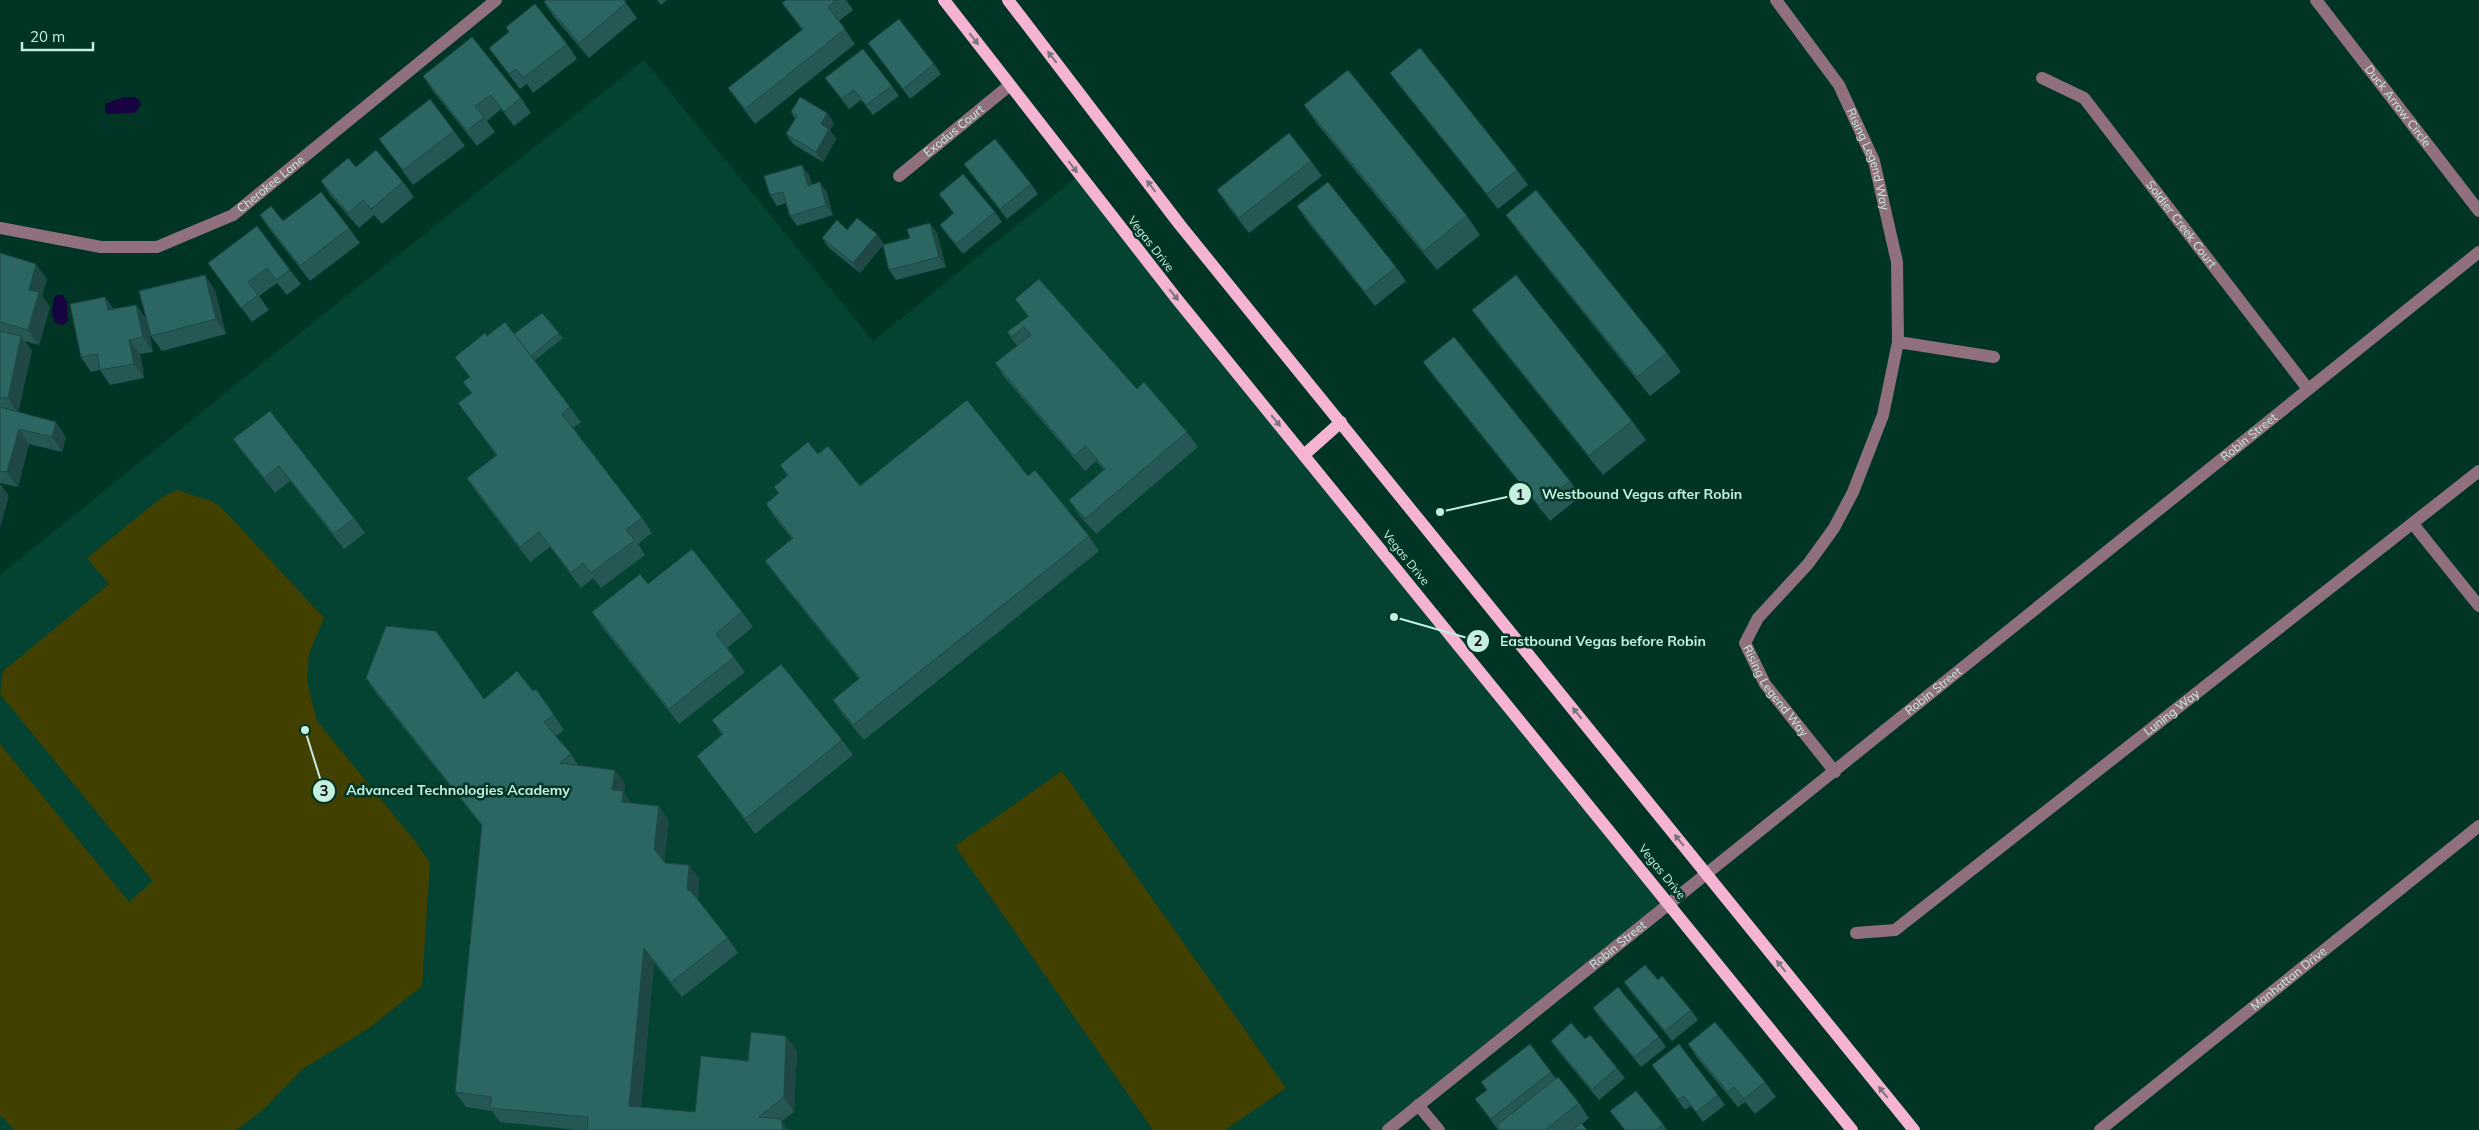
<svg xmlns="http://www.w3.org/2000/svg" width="2479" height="1130" font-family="Mulish,sans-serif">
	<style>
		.built { fill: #044231 }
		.green { fill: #424000 }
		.water { fill: #17033f }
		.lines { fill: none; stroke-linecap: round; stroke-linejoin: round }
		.minor { stroke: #90707f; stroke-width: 12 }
		.major { stroke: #f5b4d4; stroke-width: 12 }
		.wall { fill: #255854 }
		.shaded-wall { fill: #1e4745 }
		.building { fill: #2b6662; stroke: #1e4745 }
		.oneway { fill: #7a747d }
		.labels { text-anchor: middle; stroke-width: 5; stroke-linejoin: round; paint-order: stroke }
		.street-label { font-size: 12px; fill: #c5f0df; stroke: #003526 }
		.leader { fill: none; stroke: #c5f0df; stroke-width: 2 }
		.callout-dot { fill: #c5f0df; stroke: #003526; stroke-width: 2 }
		.mark-label { font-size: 15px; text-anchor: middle; font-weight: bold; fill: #111 }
		.callout-label { font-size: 14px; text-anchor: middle; font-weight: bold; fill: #c5f0df; stroke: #003526; stroke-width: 5; stroke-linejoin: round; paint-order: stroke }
	</style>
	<rect width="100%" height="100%" fill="#003526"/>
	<path class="built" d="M644,60l229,281 206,-166 590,728 -281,227h-1388v-555l291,-235z"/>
	<g class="green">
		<path d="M177,490l34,11 10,6 103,111 -15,36 -2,28 10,39 98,120 15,22 -8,123 -53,42 -68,42 -36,38 -28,22h-222l-15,-15v-371l129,158 24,-21 -153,-187 3,-23 106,-87 -22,-26 74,-60z"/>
		<path d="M1062,771l224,317 -61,42h-72l-198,-284z"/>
	</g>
	<g class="water">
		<path d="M123,97h13l4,4 1,4 -6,8 -27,1 -3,-2v-8z"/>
		<path d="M57,295h6l4,7 1,19 -5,4 -8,-2 -3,-10 2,-15z"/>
	</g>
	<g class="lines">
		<g class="minor">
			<path id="s1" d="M1776,0l63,85 35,76 23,101 1,80 -15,73 -30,77 -19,36 -26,36 -50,54 -13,25 20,41 70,88"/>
			<path id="s2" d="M2316,0l163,211"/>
			<path id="s3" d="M2042,78l42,20 224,291"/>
			<path id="s4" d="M899,176l111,-91"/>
			<path id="s5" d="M0,228l101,19h56l76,-32 263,-215"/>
			<path d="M1898,342l96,15"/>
			<path d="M2413,524l66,82"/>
			<path id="s6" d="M1856,933l39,-3 584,-459"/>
			<path d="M1418,1105l21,25"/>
			<path id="s7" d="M1388,1130l1091,-878"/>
			<path id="s8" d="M2100,1130l379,-304"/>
		</g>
		<g class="major">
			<path d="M944,0l232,298 676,832"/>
			<path d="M1008,0l172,225 734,905"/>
			<path d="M1304,455l37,-33"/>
		</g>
	</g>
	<g class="wall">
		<path d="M657,0h10l-6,5z"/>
		<path d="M786,0h60l7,10 -14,11 16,23 -100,80 -27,-36 74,-58 -20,-27z"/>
		<path d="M544,2l82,1 11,15 -48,40 -35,-41z"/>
		<path d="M506,27l61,17 10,15 -44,34 -6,-9 -7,5 -31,-41 20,-16z"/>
		<path d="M868,43l66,21 7,10 -31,25z"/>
		<path d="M1390,73l127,97 11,15 -30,24 -97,-121z"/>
		<path d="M423,76l98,22 10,15 -17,13 -13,-17 -14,12 8,11 -18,14 -44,-55z"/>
		<path d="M825,78l67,8 7,10 -26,19 -12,-15 -12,9z"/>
		<path d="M1304,105l163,111 13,19 -43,35 -119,-145z"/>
		<path d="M791,112l43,11 -4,7 6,9 -13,23 -30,-18 -7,-10 9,-15z"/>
		<path d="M454,131l11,15 -52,39 -34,-46z"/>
		<path d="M1311,161l11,15 -73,57 -22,-28 -10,-15z"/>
		<path d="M964,164l67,20 7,10 -31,25 -36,-45z"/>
		<path d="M356,167l47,15 11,15 -32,27 -8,-9 -15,13 -28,-32 -10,-15z"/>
		<path d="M809,175l3,10 8,-3 7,11 6,22 -36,11 -7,-10 -4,-13 -9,3 -7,-11z"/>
		<path d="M939,194l56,18 7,10 -39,32 -16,-19 -7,-10 13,-12z"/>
		<path d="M1297,206l99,61 10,14 -31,25 -68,-85z"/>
		<path d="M260,215l23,6 66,7 11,15 -50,38 -40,-51z"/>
		<path d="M1506,215l161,138 14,19 -31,24 -130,-162z"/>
		<path d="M847,230l37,14 -1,1 54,-12 9,34 -50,13 -7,-10 -6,-25 -23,28 -31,-25 -7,-10z"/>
		<path d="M0,253l47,26 -5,17 8,11 -11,38 -14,-4 7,10 -14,61 48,25 -4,15 -33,-8 -11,43 -18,-4z"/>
		<path d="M208,263l82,7 11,14 -14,11 -10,-12 -18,13 10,14 -17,12z"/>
		<path d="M215,290l11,44 -64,17 -11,-15z"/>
		<path d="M105,297l8,12 23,-4 11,15 6,32 -13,2 4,24 -34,7 -10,-15 -9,2 -10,-15z"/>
		<path d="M1015,299l122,90 50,43 11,15 -102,87 -17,-19 -10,-15 35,-30 -8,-9 -11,10 -80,-93 -10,-15 22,-17 -10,-14 21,-15z"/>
		<path d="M1472,310l160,111 14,19 -43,35 -117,-146z"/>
		<path d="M559,333l4,5 -29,23 47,61 -8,6 69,90 10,15 -14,11 7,11 -44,33 -8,-10 -12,10 -31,-41 -20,15 -53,-69 -10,-15 29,-23 -38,-52 13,-10 -8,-11 6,-5 -14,-20 59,-23z"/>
		<path d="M1423,362l147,119 11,15 -31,25 -116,-144z"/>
		<path d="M270,411l84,107 11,15 -21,16 -54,-68 -15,12 -31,-39 -11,-15z"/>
		<path d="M818,454l42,32 168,-10 61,60 10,15 -235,189 -21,-25 -10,-15 26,-21 -83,-103 -11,-15 27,-22 -16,-20 -10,-15 13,-10 -5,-7 13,-11 -7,-11z"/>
		<path d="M648,584l94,28 11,15 -26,21 18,24 -66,52 -77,-97 -10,-15z"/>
		<path d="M366,678l118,21 49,-8 3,-2 28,41 -8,6 15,18 7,11 47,19 -1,9 7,10 38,18 -5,41 1,1 24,2 10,14 -1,21 30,38 10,15 -56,44 -28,-34 -13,144 54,5 53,-51 38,-25 11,15 -3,61 -12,9 6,9h-210l-78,-8 -8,-11 -26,-4 -11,-15 27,-266 -106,-133z"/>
		<path d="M712,720l130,20 11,15 -98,79 -58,-78 25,-21z"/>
		<path d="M1658,980l33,30 7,10 -26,21 -41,-49 -7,-10z"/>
		<path d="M1593,1008l66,29 7,10 -25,20 -41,-49z"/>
		<path d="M1585,1039l32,29 8,10 -26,22 -41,-49 -7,-10z"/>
		<path d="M1688,1044l77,38 11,15 -21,17 -10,-12 -7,5 -40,-48z"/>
		<path d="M1652,1065l66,30 7,10 -22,17 -12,-16 -6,4z"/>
		<path d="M1551,1072l5,7 23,24 10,15 -7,6 5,6h-89l-23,-31 12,-9 -6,-8z"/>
		<path d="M1610,1111l53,13 4,6h-42z"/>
	</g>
	<g class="shaded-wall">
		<path d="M827,113l7,10 -4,7 6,9 -13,23 -7,-10 5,-28z"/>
		<path d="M802,165l7,10 6,21 -7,-10z"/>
		<path d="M820,182l7,11 6,22 -7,-10z"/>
		<path d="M930,223l7,10 9,34 -7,-10z"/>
		<path d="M877,234l7,10 -24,29 -7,-10z"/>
		<path d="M36,264l11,15 -5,17 8,11 -11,38 -11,-15 1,-40z"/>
		<path d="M205,275l10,15 11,44 -10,-15z"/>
		<path d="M105,297l11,15 -8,-2z"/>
		<path d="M136,305l11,15 6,32 -10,-15z"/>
		<path d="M21,336l11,15 -14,62 -10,-15z"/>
		<path d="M129,340l11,14 4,24 -10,-14z"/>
		<path d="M56,422l10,15 -4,15 -10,-15z"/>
		<path d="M19,429l10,15 -11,43 -11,-15z"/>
		<path d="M2,486l7,10 -9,32v-35z"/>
		<path d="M615,770l10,14 -1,9 9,13 -1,11 -20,-27z"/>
		<path d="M659,806l10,15 -5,43 -10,-15z"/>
		<path d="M689,865l10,14 -2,26 -10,-15z"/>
		<path d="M644,948l10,15 -14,158 -11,-15z"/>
		<path d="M786,1036l11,15 -3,61 -10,-15z"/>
		<path d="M781,1119l7,11h-5z"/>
	</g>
	<g class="building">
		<path d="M546,0h78l2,3 -47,40 -35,-41z"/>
		<path d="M786,0h51l-9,7 17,22 -100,80 -17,-21 75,-59 -21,-26z"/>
		<path d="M535,4l32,40 -44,34 -7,-9 -7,5 -20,-26 20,-16 -3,-5z"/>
		<path d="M899,19l35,45 -31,25 -35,-46z"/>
		<path d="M472,37l49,61 -17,14 -13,-17 -16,11 9,11 -17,14 -44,-55z"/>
		<path d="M1420,48l97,122 -30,24 -97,-121z"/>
		<path d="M863,49l29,37 -26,19 -12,-15 -12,9 -17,-21z"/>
		<path d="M1348,70l119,146 -43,35 -120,-146z"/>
		<path d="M800,97l27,16 -6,11 8,5 -13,23 -30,-18 11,-18 -6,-4z"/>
		<path d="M430,99l24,32 -51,39 -24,-31z"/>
		<path d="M1289,133l22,28 -72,57 -22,-28z"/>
		<path d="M995,139l36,45 -31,25 -36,-45z"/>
		<path d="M376,150l27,32 -32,27 -8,-9 -15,13 -27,-32 27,-23 8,9z"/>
		<path d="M802,165l6,21 12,-4 6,23 -36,11 -7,-24 -13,3 -6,-19z"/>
		<path d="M963,174l32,38 -39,32 -16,-19 14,-12 -15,-19z"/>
		<path d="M1328,182l68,85 -31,25 -68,-86z"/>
		<path d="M1536,190l131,163 -30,24 -131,-162z"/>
		<path d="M321,192l28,36 -49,38 -40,-51 11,-9 12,15z"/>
		<path d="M857,218l20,16 -24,29 -31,-25 15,-18 10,10z"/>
		<path d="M930,223l9,34 -50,13 -6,-25 27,-7 -3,-9z"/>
		<path d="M257,226l33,44 -14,10 -9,-12 -19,14 10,13 -17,13 -33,-45z"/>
		<path d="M0,253l36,11 -7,26 10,2 -11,38 -28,-8z"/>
		<path d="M205,275l11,44 -65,17 -12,-45z"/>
		<path d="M1516,275l116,146 -43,35 -117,-146z"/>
		<path d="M1039,279l98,110 7,-7 43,50 -102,87 -16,-19 36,-31 -19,-23 -12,10 -79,-93 36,-28 -7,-8 -12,10 -5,-5 22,-16 -14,-17z"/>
		<path d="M105,297l3,13 28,-5 7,32 -14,3 5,24 -34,6 -3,-16 -16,3 -11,-53z"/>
		<path d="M542,313l17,20 -28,23 -17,-22z"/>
		<path d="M505,322l65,85 -8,7 80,104 -16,12 9,10 -44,33 -8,-10 -12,10 -32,-41 -19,15 -53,-69 30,-23 -39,-52 14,-10 -9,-11 7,-5 -15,-20 30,-24 2,3z"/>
		<path d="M0,331l21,5 -13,62 -8,-1z"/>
		<path d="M1454,337l116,144 -31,25 -116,-144z"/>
		<path d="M967,400l61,76 7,-6 54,66 -236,189 -20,-25 27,-22 -95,-117 28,-23 -27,-34 13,-11 -5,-6 14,-12 -8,-10 28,-23 10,12 10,-8 32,40z"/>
		<path d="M0,407l56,15 -4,15 -33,-8 -12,43 -7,-1z"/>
		<path d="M270,411l84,107 -20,16 -55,-68 -15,12 -31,-39z"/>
		<path d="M0,485l2,1 -2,7z"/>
		<path d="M692,549l50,63 -26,22 18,23 -65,52 -77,-97 48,-38 8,10z"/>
		<path d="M386,626l50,5 48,68 33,-28 16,20 3,-2 18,26 -10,7 27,32 -11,9 55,7 -3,20 11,1 -1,11 37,4 -5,43 11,14 24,2 -2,25h3l38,48 -57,44 -27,-34 -15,158 66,6 6,-56 47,5 3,-29 35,4 -2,61 -25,20 22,2 2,11h-196l1,-13 -98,-9 1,-11 -36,-5 27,-267 -116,-147z"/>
		<path d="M781,664l61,76 -97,79 -48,-63 26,-22 -11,-14z"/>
		<path d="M1645,965l13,15 4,-4 29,34 -26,21 -41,-49z"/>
		<path d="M1618,987l41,50 -25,20 -41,-49z"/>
		<path d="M1715,1022l50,60 -21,17 -10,-12 -6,5 -40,-48z"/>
		<path d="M1571,1023l14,16 5,-4 27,33 -25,21 -41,-48z"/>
		<path d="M1530,1044l21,28 -60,47 -16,-20 12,-9 -6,-8z"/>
		<path d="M1679,1044l39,51 -22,17 -12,-16 -6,3 -26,-34z"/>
		<path d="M1558,1077l21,26 -34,27h-45l-3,-5z"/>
		<path d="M1636,1091l27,33 -6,5 1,1h-33l-15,-19z"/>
		<path d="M1581,1123l6,7h-15z"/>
	</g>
	<defs><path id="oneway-solid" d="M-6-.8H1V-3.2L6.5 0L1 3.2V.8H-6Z" transform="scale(1.25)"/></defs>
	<g class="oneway">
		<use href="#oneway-solid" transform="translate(974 39) rotate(52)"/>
		<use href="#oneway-solid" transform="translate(1052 57) rotate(-128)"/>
		<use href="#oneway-solid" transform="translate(1073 167) rotate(53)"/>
		<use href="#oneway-solid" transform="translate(1151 186) rotate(-127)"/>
		<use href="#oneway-solid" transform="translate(1174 295) rotate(51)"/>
		<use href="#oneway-solid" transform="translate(1276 421) rotate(51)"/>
		<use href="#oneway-solid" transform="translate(1577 713) rotate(-129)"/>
		<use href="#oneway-solid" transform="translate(1679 840) rotate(-129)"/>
		<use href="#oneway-solid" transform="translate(1781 966) rotate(-129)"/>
		<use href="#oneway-solid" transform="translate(1883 1092) rotate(-129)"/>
	</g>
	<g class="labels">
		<g class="street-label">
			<text dy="4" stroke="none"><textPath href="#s2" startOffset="134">Duck Arrow Circle</textPath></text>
			<text dy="4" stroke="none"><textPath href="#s4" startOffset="71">Exodus Court</textPath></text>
			<text dy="4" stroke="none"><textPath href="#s1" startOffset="186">Rising Legend Way</textPath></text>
			<text dy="4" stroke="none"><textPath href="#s5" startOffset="290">Cherokee Lane</textPath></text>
			<text dy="4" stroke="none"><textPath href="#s3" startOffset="206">Soldier Creek Court</textPath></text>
			<text transform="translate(1151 244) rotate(52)" y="4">Vegas Drive</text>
			<text dy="4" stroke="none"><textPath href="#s7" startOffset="1105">Robin Street</textPath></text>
			<text transform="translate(1406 558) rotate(51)" y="4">Vegas Drive</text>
			<text dy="4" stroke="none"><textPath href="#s1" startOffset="774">Rising Legend Way</textPath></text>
			<text dy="4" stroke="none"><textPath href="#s7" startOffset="700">Robin Street</textPath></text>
			<text dy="4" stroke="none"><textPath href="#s6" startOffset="391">Luning Way</textPath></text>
			<text transform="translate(1662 872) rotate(51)" y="4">Vegas Drive</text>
			<text dy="4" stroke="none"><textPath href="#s7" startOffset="295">Robin Street</textPath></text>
			<text dy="4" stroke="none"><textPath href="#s8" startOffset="242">Manhattan Drive</textPath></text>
		</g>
	</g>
	<path class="leader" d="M1440 512L1520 494M1394 617L1478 641M305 730L324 791"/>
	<g class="callout-dot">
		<circle cx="1440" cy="512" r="5"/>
		<circle cx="1394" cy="617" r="5"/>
		<circle cx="305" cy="730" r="5"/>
		<circle cx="1520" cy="494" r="12"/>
		<circle cx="1478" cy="641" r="12"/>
		<circle cx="324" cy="791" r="12"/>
	</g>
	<g class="mark-label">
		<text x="1520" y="500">1</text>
		<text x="1478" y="646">2</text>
		<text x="324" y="796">3</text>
	</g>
	<g class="callout-label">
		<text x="1642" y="499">Westbound Vegas after Robin</text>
		<text x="1603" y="646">Eastbound Vegas before Robin</text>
		<text x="458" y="795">Advanced Technologies Academy</text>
	</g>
	<path d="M22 42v8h71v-8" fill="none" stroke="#c5f0df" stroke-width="2.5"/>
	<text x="30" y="42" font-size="15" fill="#c5f0df" stroke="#003526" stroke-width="4" paint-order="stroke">20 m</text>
</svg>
